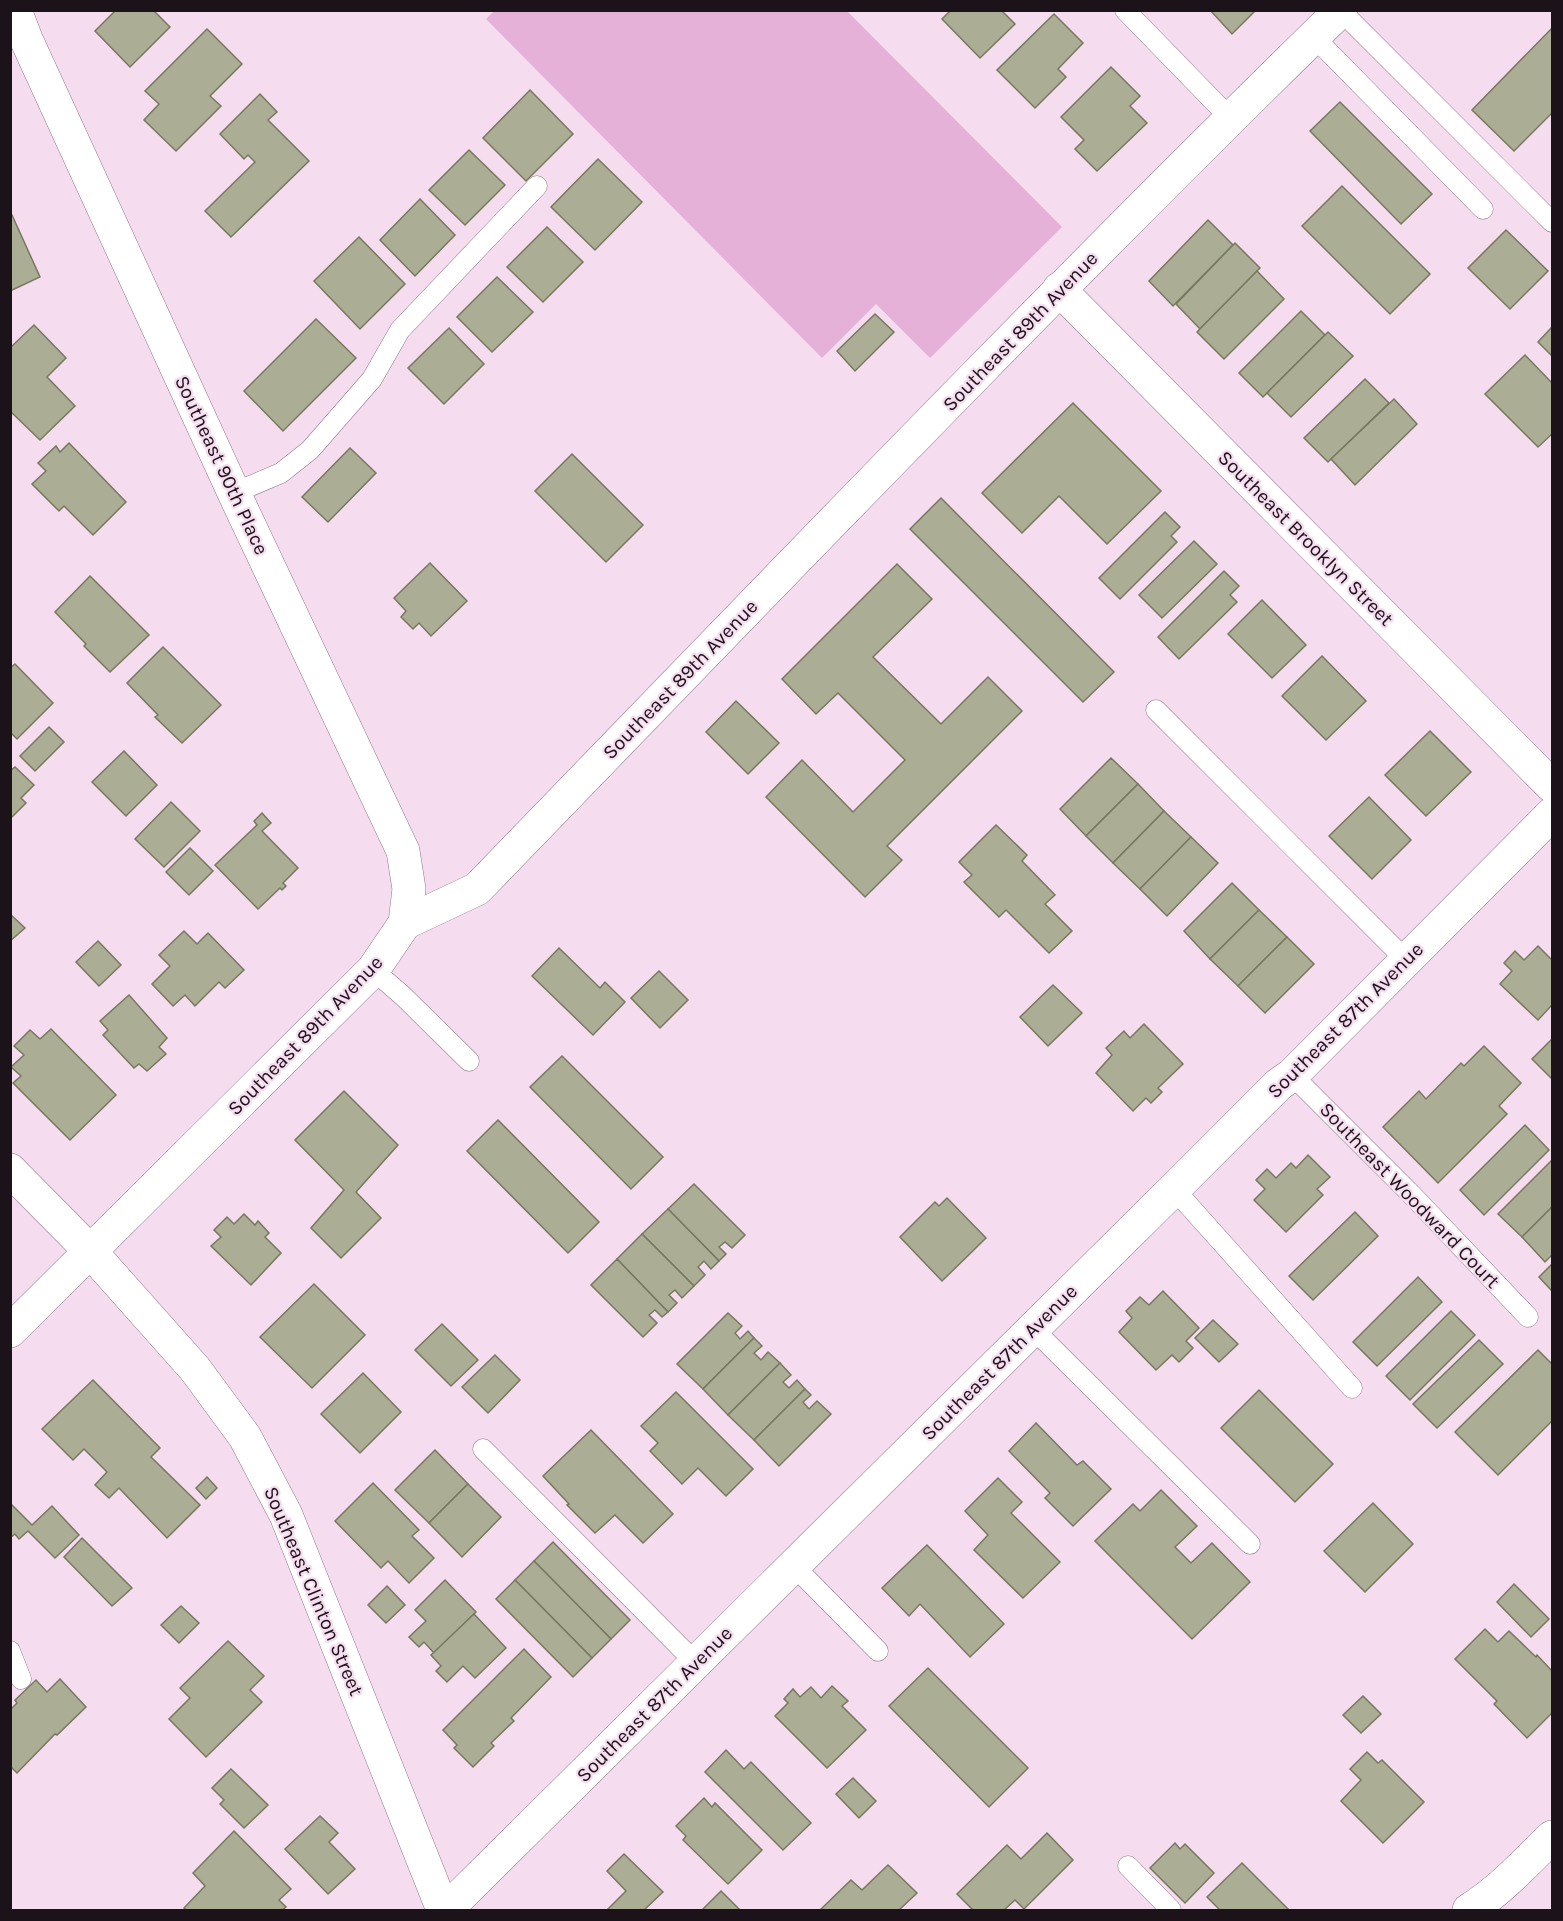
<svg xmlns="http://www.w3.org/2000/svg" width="1563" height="1921" font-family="Karla,sans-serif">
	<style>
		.green { fill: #e6b1d9 }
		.building { fill: #abae94; stroke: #767960; stroke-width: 1.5 }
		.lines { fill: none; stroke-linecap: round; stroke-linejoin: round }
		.service-casing { stroke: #917a8b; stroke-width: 21 }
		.minor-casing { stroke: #917a8b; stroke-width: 34 }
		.service { stroke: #fff; stroke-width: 20 }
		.minor { stroke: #fff; stroke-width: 33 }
		.labels { text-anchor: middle; stroke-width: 4.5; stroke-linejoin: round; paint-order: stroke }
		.street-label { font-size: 20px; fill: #1b1319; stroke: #f5dcee }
	</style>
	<rect width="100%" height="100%" fill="#f5dcee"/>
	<path class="green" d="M495,10l352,1 215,216 -132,131 -54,-54 -54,54 -336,-339z"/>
	<g class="building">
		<path d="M116,10h37l17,17 -40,40 -35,-36z"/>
		<path d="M951,10h54l-2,2 12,12 -35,34 -38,-39z"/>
		<path d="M1210,10h46l-24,24z"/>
		<path d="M1054,14l29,29 -25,26 8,8 -31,31 -38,-38z"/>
		<path d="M1552,28v85l-38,38 -42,-41z"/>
		<path d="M207,29l35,35 -32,32 11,10 -45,45 -32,-31 15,-16 -14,-13z"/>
		<path d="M1111,67l29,29 -10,10 17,17 -50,48 -22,-22 9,-9 -23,-23z"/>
		<path d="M530,90l43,44 -47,47 -43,-43z"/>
		<path d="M260,94l17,18 -9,8 41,41 -78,76 -26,-26 50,-49 -7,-7 -4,4 -24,-25z"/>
		<path d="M1340,102l92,92 -31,30 -91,-93z"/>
		<path d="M469,150l36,35 -40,40 -36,-35z"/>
		<path d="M598,159l44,43 -47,48 -44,-43z"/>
		<path d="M1342,186l88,88 -40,40 -88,-88z"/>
		<path d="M420,199l35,36 -40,41 -35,-36z"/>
		<path d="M12,215l28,62 -30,14v-75z"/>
		<path d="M1208,220l25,25 -60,61 -24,-25z"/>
		<path d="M547,227l36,35 -40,40 -36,-35z"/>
		<path d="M1506,230l42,41 -38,38 -42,-41z"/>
		<path d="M359,237l46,47 -45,45 -46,-48z"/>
		<path d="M1235,243l25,25 -60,61 -24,-25z"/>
		<path d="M1257,271l27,28 -60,60 -27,-27z"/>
		<path d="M497,277l36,35 -41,40 -35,-35z"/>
		<path d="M1301,311l24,24 -62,62 -24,-24z"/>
		<path d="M875,314l19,18 -39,39 -18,-20z"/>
		<path d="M316,319l40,39 -73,73 -39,-40z"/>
		<path d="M34,325l32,33 -19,19 28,29 -35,34 -30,-29v-63z"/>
		<path d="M1552,327v29l-14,-14z"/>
		<path d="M449,328l35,36 -40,40 -36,-36z"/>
		<path d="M1328,332l25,24 -62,61 -24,-24z"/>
		<path d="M1525,355l27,28v51l-14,13 -53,-53z"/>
		<path d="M1365,379l24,24 -61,59 -24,-24z"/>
		<path d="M1394,399l23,25 -62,61 -24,-26z"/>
		<path d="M1073,403l88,88 -54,53 -48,-48 -37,37 -40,-40z"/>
		<path d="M69,443l57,59 -33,33 -29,-29 -5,5 -27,-27 14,-13 -8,-8 18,-17 4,6z"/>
		<path d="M350,448l26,25 -48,49 -26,-25z"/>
		<path d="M572,454l71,71 -37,37 -71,-71z"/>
		<path d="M941,498l173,174 -31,30 -173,-173z"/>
		<path d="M1165,512l15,15 -9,9 6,6 -57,57 -21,-21z"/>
		<path d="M1194,541l23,23 -55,54 -23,-23z"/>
		<path d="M430,563l37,38 -36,35 -12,-13 -6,6 -12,-12 5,-6 -12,-13z"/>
		<path d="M897,564l35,35 -59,58 68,67 47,-47 34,34 -135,135 15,14 -37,37 -99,-100 36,-37 51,52 52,-52 -67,-67 -22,21 -34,-35z"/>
		<path d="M1224,571l15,15 -9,9 7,7 -58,57 -21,-22z"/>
		<path d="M90,576l59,59 -39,37 -26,-26 2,-2 -31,-32z"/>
		<path d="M1262,600l44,45 -34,33 -44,-44z"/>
		<path d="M163,647l58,58 -39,38 -27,-26 3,-2 -31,-32z"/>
		<path d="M1322,656l44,45 -40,39 -44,-44z"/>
		<path d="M15,664l38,39 -36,36 -7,-7v-64z"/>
		<path d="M736,701l43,42 -31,31 -42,-42z"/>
		<path d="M49,727l15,15 -29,29 -15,-15z"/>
		<path d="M1430,731l41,41 -45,44 -41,-41z"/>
		<path d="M124,751l33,34 -31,31 -34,-34z"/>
		<path d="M1111,758l27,26 -52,52 -26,-27z"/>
		<path d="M15,767l19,18 -13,13 5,5 -16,16v-48z"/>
		<path d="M1138,784l26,27 -51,52 -27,-27z"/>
		<path d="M1369,797l42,43 -39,39 -43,-43z"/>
		<path d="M171,802l29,29 -36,36 -29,-28z"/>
		<path d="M1164,811l27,26 -51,52 -27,-26z"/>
		<path d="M262,813l9,10 -9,8 36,37 -15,15 3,3 -4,4 -2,-2 -22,21 -43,-44 42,-40 -3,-4z"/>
		<path d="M996,825l31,30 -5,6 33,34 -10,9 27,27 -23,22 -43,-43 -7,7 -35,-35 8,-7 -13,-13z"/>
		<path d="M1191,837l27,26 -51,53 -27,-27z"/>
		<path d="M190,848l23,23 -24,24 -23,-23z"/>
		<path d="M1232,883l27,27 -49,49 -26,-28z"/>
		<path d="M1259,910l28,27 -49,49 -28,-27z"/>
		<path d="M10,914l15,14 -15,13z"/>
		<path d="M184,931l13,13 11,-11 36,37 -19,18 -6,-6 -24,24 -10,-11 -12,11 -21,-22 18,-18 -11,-11z"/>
		<path d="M1287,937l27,27 -49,49 -27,-27z"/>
		<path d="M98,941l23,24 -22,21 -23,-24z"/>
		<path d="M1538,946l14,14v45l-14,15 -38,-36 12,-13 -8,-8 11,-12 9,9z"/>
		<path d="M559,948l41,40 5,-6 20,20 -32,33 -61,-59z"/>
		<path d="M659,971l29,29 -28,28 -29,-30z"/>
		<path d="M1053,985l29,28 -34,33 -28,-29z"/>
		<path d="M129,995l38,43 -8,9 7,7 -19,17 -8,-7 -5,4 -31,-33 5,-5 -8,-9z"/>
		<path d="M1144,1024l39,40 -25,24 4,4 -11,11 -5,-5 -13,13 -37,-38 16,-18 -6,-7 18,-17 6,7z"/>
		<path d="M51,1029l65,66 -46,45 -57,-57 8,-7 -10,-9 13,-12 -10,-9 16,-16 10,9z"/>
		<path d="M1552,1039v40l-20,-20z"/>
		<path d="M1484,1046l37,37 -22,23 8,8 -69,69 -55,-56 36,-36 7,8 35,-36 3,3z"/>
		<path d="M562,1056l101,101 -32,32 -101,-102z"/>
		<path d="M344,1091l54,54 -42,47 25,26 -40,40 -30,-30 33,-38 -49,-50z"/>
		<path d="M498,1120l101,102 -31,31 -101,-102z"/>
		<path d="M1525,1125l24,25 -65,65 -24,-25z"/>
		<path d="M1308,1155l22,22 -13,12 6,6 -37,37 -32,-32 11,-11 -9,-9 11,-11 9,9 15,-15 5,5z"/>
		<path d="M1552,1160v47l-30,30 -24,-23z"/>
		<path d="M694,1184l51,51 -13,13 -7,-6 -6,5 7,7 -7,7 -51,-52z"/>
		<path d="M947,1198l39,40 -44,43 -42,-44 35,-35 4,4z"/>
		<path d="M1552,1207v48l-7,7 -23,-25z"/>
		<path d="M668,1209l51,52 -8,8 -7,-8 -6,6 7,8 -11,11 -52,-52z"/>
		<path d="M1355,1212l23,24 -65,64 -24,-24z"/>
		<path d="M244,1214l11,11 3,-4 11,12 -4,4 16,16 -30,32 -40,-39 10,-9 -7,-7 13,-13 7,7z"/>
		<path d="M642,1234l52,52 -12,12 -7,-8 -6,5 8,8 -9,9 -51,-53z"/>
		<path d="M617,1259l51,53 -6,5 -7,-7 -6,5 8,8 -14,14 -52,-52z"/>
		<path d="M1552,1264v27l-13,-14z"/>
		<path d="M1418,1277l24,25 -65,64 -24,-24z"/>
		<path d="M314,1284l51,51 -53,53 -52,-51z"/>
		<path d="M1163,1291l36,37 -13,13 7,7 -14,14 -7,-7 -16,15 -37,-38 13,-14 -6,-7 14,-14 9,8z"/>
		<path d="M1451,1311l24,24 -65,65 -24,-24z"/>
		<path d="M728,1313l14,13 -7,7 5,6 8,-8 6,7 -51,51 -26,-25z"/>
		<path d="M1213,1320l25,24 -19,18 -24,-24z"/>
		<path d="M442,1324l36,36 -27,26 -36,-36z"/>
		<path d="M754,1338l8,8 -8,7 7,7 7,-8 12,11 -52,52 -25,-26z"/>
		<path d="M1479,1340l24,24 -66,64 -24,-24z"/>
		<path d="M1538,1350l14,14v57l-54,54 -43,-43z"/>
		<path d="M495,1355l25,25 -32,33 -26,-26z"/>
		<path d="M780,1363l11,12 -8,7 6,6 8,-8 8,9 -51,51 -26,-25z"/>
		<path d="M363,1373l38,39 -41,41 -39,-39z"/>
		<path d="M93,1380l67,68 -9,9 49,48 -33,33 -48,-50 -10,10 -14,-13 12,-13 -23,-23 -11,11 -31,-31z"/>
		<path d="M805,1389l6,6 -8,7 6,7 8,-8 14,13 -52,52 -25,-26z"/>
		<path d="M1259,1390l74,74 -38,38 -74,-74z"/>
		<path d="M676,1392l77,77 -27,27 -28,-28 -16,16 -32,-33 8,-8 -17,-17z"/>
		<path d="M1036,1423l41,42 6,-4 28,28 -38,37 -28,-28 5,-5 -41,-42z"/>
		<path d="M591,1430l82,84 -30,29 -28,-28 -20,18 -28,-28 2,-1 -26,-28z"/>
		<path d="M435,1450l33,34 -39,39 -34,-33z"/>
		<path d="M207,1477l10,11 -11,11 -10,-11z"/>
		<path d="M998,1478l24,24 -11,11 49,49 -37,36 -49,-48 14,-15 -23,-24z"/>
		<path d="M373,1483l46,47 -7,6 22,22 -25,25 -21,-22 -7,7 -46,-47z"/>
		<path d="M468,1484l33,33 -39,40 -33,-34z"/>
		<path d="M1161,1490l36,36 -22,21 16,16 21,-20 38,39 -58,57 -97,-98 38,-37 7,7z"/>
		<path d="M10,1503l22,22 20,-19 27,29 -24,23 -27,-27 -9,8 -4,-5 -5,4z"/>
		<path d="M1373,1503l40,41 -48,48 -41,-41z"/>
		<path d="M82,1538l50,50 -20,18 -48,-49z"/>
		<path d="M553,1542l77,78 -19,19 -77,-78z"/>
		<path d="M927,1545l77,79 -34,33 -50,-53 -11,12 -27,-28z"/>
		<path d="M534,1561l77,78 -19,19 -77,-78z"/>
		<path d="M445,1580l31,32 -42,41 -10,-11 -5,5 -10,-10 17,-16 -11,-11z"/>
		<path d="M515,1580l77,78 -19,19 -77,-78z"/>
		<path d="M1514,1584l35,35 -18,18 -34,-35z"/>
		<path d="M387,1586l18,19 -19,18 -18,-18z"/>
		<path d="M181,1606l18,17 -20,20 -18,-18z"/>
		<path d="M474,1614l32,34 -31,30 -12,-12 -16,16 -11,-11 5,-5 -10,-11z"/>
		<path d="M1485,1629l13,13 11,-11 27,26 1,-2 15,16v42l-25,25 -33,-34 3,-3 -42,-42z"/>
		<path d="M228,1641l36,35 -14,14 12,12 -56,55 -37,-38 21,-21 -10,-10z"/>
		<path d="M524,1649l27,28 -40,41 3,3 -23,22 3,3 -21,21 -19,-19 3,-3 -14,-15z"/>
		<path d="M928,1668l100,100 -39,39 -100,-101z"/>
		<path d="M60,1679l26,28 -29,28 -2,-1 -38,39 -7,-7v-56l7,-7 -2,-3 21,-20 11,12z"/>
		<path d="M832,1686l16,15 -6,5 24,24 -39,38 -52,-52 13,-13 -4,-4 9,-10 7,8 11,-10 10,11z"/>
		<path d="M1363,1696l18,18 -20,19 -18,-18z"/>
		<path d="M726,1750l18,19 7,-7 60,61 -28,27 -78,-78z"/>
		<path d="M1367,1752l11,11 4,-3 42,42 -41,41 -42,-42 20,-21 -11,-11z"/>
		<path d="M231,1769l37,36 -24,23 -24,-24 4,-4 -12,-12z"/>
		<path d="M853,1778l23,23 -17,17 -23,-24z"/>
		<path d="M704,1798l8,9 3,-4 47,47 -34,34 -45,-44 3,-4 -10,-10z"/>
		<path d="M320,1816l18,17 -9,9 26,27 -27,25 -43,-45z"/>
		<path d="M234,1831l57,58 -12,11 7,7 -4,3h-96l-2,-2 21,-22 -12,-13z"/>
		<path d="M1047,1833l26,27 -49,49 -9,-9 -11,10h-31l-16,-16 50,-49 14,14z"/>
		<path d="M1175,1843l5,6 5,-5 29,29 -29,30 -35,-35z"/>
		<path d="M624,1854l39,38 -19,18h-37l19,-19 -19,-20z"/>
		<path d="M1242,1863l47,47h-69l-13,-13z"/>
		<path d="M888,1865l29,28 -18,17h-79l31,-30 11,10z"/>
		<path d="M721,1891l19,19h-36l-1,-1z"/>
	</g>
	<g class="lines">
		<g class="service-casing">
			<g id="service">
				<path d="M1125,10l105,108"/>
				<path d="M1341,11l211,211"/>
				<path d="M1314,37l169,172"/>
				<path d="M234,493l47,-20 29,-23 62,-71 28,-49 137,-144"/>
				<path d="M1156,710l250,250"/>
				<path d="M373,970l30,26 66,65"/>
				<path d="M1292,1075l119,119 117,123"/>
				<path d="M1174,1189l178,199"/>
				<path d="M1033,1329l217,215"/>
				<path d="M483,1449l213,214"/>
				<path d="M794,1566l84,85"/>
				<path d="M10,1651l11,28"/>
				<path d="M1128,1866l43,44"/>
			</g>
		</g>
		<g class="minor-casing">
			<g id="minor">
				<path d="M15,10l11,29 208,454 169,358 6,38 -4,34"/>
				<path d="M1059,289l493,497"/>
				<path d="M10,1170l80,81 105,118 50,68 41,78 157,395"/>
				<path d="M10,1331l363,-361 32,-47 72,-34c286,-295 570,-592 864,-879"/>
				<path d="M446,1910l728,-721 105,-105 13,-9 260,-261"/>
				<path d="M1469,1910c31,-19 57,-48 83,-73"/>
			</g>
		</g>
		<use href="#service" class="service"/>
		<use href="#minor" class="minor"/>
	</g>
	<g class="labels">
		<g class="street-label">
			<text transform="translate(1020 331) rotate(-46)" y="7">Southeast 89th Avenue</text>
			<text transform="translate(222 465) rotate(65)" y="7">Southeast 90th Place</text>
			<text transform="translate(1306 538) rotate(45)" y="7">Southeast Brooklyn Street</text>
			<text transform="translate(680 679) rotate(-46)" y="7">Southeast 89th Avenue</text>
			<text transform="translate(1345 1020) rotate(-45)" y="7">Southeast 87th Avenue</text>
			<text transform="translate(305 1035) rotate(-46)" y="7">Southeast 89th Avenue</text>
			<text transform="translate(1410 1195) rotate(46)" y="7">Southeast Woodward Court</text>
			<text transform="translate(999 1362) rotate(-45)" y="7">Southeast 87th Avenue</text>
			<text transform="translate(314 1591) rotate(67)" y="7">Southeast Clinton Street</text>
			<text transform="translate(654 1704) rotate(-45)" y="7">Southeast 87th Avenue</text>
		</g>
	</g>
	<rect width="1563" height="1921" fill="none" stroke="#1b1319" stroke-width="24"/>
</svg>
